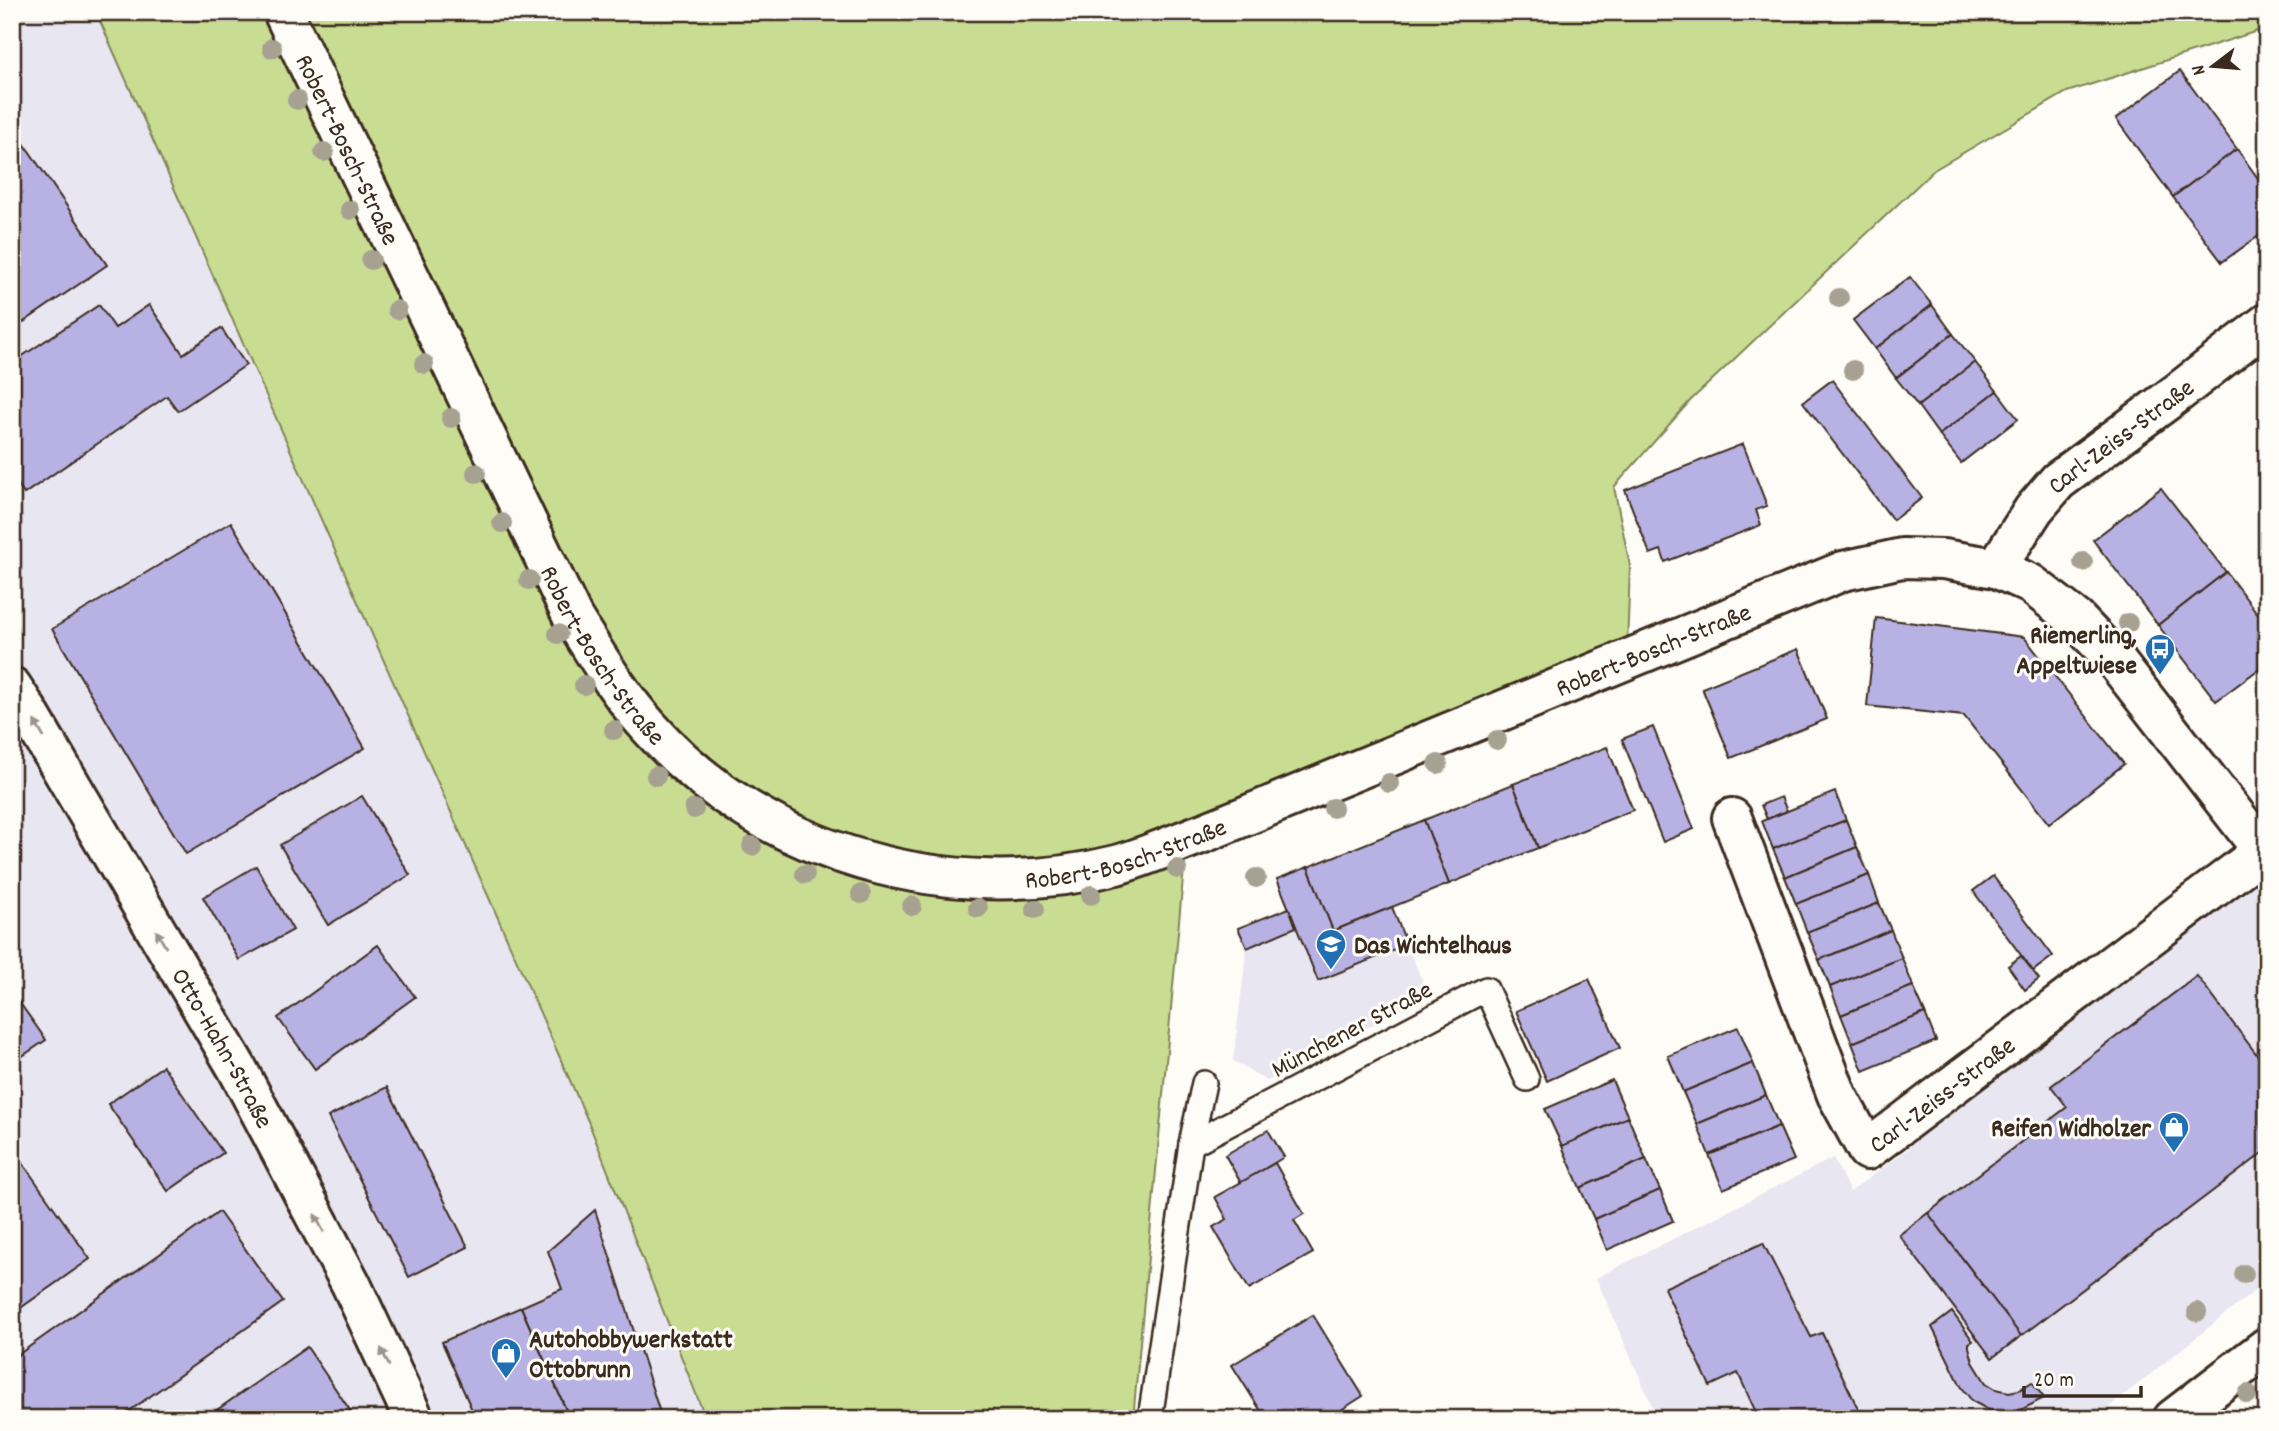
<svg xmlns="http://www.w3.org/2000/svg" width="2279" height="1431" font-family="Dekko,sans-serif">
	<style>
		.built { fill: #e8e6f1 }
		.green { fill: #c9dd92; stroke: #828458; stroke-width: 2 }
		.building { fill: #b8b2e4; stroke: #3b2a1e; stroke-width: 2 }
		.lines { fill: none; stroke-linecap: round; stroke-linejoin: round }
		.lane-casing { stroke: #3b2a1e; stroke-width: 28 }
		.street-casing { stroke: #3b2a1e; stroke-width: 44 }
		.secondary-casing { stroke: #3b2a1e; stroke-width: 44 }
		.lane { stroke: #fdfcf7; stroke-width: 23 }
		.street { stroke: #fdfcf7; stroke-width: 38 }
		.secondary { stroke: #fdfcf7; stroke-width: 38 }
		.tree { fill: #a6a190 }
		.oneway { fill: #9c938a }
		.labels { text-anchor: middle; stroke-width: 6; stroke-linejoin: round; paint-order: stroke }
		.street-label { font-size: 26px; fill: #3b2a1e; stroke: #fdfcf7 }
		.poi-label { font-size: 26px; font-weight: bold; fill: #3b2a1e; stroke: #fdfcf7; text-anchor: end }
	</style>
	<rect width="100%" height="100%" fill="#fdfcf7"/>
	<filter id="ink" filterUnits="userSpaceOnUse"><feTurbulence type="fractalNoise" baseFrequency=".0143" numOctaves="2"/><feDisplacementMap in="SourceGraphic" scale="14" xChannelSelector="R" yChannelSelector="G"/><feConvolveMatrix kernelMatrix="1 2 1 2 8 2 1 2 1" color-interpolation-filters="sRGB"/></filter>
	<g filter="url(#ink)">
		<g class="built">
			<path d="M12,12h84l492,1109 118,298h-694z"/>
			<path d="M1308,867l25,64 59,-24 36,88 -161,86 -34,-20 14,-113 49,-21 -19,-48z"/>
			<path d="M2267,868v413l-173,138h-436l-62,-141 237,-120 17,34 59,-44 31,-32z"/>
		</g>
		<path class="green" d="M96,12h2171v16l-200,64 -133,78 -244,231 -76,86 16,79 -3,81 -439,177 -55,595h-427l-118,-298z"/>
		<g class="building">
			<path d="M2180,71l57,78 -64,48 -57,-78z"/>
			<path d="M12,126l95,139 -95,65z"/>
			<path d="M2237,149l30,42v39l-45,32 -49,-65z"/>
			<path d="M1910,277l22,28 -57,44 -22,-29z"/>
			<path d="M99,305l16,23 34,-23 34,49 38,-26 25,37 -68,46 -11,-15 -143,98 -10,-15 -2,1v-117z"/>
			<path d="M1932,305l21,29 -57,44 -21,-29z"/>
			<path d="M1953,334l22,28 -57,44 -22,-28z"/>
			<path d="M1975,362l22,29 -58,44 -21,-29z"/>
			<path d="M1832,380l90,118 -29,22 -90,-118z"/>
			<path d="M1997,391l21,28 -57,44 -22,-28z"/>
			<path d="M1743,444l24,62 -11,4 5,15 -96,37 -4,-12 -11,4 -25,-64z"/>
			<path d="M2161,488l65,84 -68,53 -65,-85z"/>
			<path d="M231,522l134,226 -179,106 -134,-225z"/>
			<path d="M2226,572l41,54v37l-51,38 -58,-76z"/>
			<path d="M1876,618l148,19 100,127 -75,60 -85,-108 -97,-10z"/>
			<path d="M1798,649l29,70 -96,39 -29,-70z"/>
			<path d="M1653,727l41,102 -31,13 -41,-103z"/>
			<path d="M1607,747l26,63 -95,38 -25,-64z"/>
			<path d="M1513,784l25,64 -89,36 -25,-64z"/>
			<path d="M1835,792l11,28 -73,29 -11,-28z"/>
			<path d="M362,796l48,79 -82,50 -48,-80z"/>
			<path d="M1781,797l6,14 -20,8 -6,-14z"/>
			<path d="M1424,820l25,64 -116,47 -25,-64z"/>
			<path d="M1846,820l11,27 -72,30 -12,-28z"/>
			<path d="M1857,847l12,28 -73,29 -11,-27z"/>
			<path d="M256,866l37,64 -54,30 -36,-63z"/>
			<path d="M1308,867l25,64 59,-24 15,38 -89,36 -41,-102z"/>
			<path d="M1869,875l10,28 -72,29 -11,-28z"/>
			<path d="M1993,876l60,80 -20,15 -60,-80z"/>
			<path d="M1879,903l12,27 -72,30 -12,-28z"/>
			<path d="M1289,908l7,19 -49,21 -9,-20z"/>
			<path d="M1891,930l11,28 -72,29 -11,-27z"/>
			<path d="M378,945l37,52 -100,72 -37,-51z"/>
			<path d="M2021,956l18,23 -14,11 -17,-24z"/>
			<path d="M1902,958l11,28 -72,29 -11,-28z"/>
			<path d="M2197,976l70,92v82l-246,186 -93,-123 139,-106 -16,-21z"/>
			<path d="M1589,979l31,69 -73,33 -31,-70z"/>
			<path d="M1913,986l12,27 -73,30 -11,-28z"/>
			<path d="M12,992l34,48 -34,23z"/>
			<path d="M1925,1013l11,28 -73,30 -11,-28z"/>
			<path d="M1738,1027l15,36 -70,29 -15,-36z"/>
			<path d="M1753,1063l13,32 -69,29 -14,-32z"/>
			<path d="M163,1066l60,87 -55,38 -60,-87z"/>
			<path d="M1612,1080l16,37 -66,29 -17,-37z"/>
			<path d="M387,1087l81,160 -59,30 -81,-160z"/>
			<path d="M1766,1095l13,31 -70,29 -12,-31z"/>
			<path d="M1628,1117l18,42 -66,29 -18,-42z"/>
			<path d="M1779,1126l15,34 -71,29 -14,-34z"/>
			<path d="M1268,1130l16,27 -43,26 -16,-28z"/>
			<path d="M12,1148l78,111 -78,55z"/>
			<path d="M1646,1159l14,31 -66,29 -14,-31z"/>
			<path d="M1275,1163l29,51 -10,6 19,33 -64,36 -36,-62 14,-8 -12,-22z"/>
			<path d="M1660,1190l13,31 -66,29 -13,-31z"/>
			<path d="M595,1210l67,209h-92l-49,-112 41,-18 -14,-38z"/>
			<path d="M219,1212l64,90 -165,117h-106v-60z"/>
			<path d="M1928,1213l93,123 -29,22 -93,-123z"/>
			<path d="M1763,1243l48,94 11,-4 41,86h-104l-21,-46 -28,13 -46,-98z"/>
			<path d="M521,1307l49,112h-94l-34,-77z"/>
			<path d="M1952,1312l21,29 -4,2v4l4,15 13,21 10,6 13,3 10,-2 13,-8 12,16 -29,15h-21l-22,-12 -11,-15 -29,-59z"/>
			<path d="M1313,1315l50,81 -36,23h-61l-34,-54z"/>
			<path d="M307,1347l49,72h-152z"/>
		</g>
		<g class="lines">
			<g class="lane-casing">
				<g id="lane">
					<path d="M1191,1144l295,-155 41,90"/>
					<path d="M1150,1419l41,-275 13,-61"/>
				</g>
			</g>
			<g class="street-casing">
				<g id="street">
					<path id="s1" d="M283,12l290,606c24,38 46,76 76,109 114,129 301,180 467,138 30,-8 60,-22 90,-33l637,-261 59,-13 41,1 53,9 35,16 45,35 38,40 153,197"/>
					<path id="s2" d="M1996,568l38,-59 24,-28 118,-87 91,-71"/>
					<path id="s3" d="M12,687l15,23 210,358 114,216 63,135"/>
					<path id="s4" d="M1732,818l105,277 30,55 400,-302"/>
				</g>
			</g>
			<g class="secondary-casing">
				<path id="secondary" d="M2173,1419l94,-72"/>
			</g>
			<use href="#lane" class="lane"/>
			<use href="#street" class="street"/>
			<use href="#secondary" class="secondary"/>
		</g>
		<g class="tree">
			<circle cx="272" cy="48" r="10"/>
			<circle cx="297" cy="100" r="10"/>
			<circle cx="324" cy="152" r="10"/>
			<circle cx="350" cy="210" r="10"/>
			<circle cx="371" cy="260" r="10"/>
			<circle cx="1839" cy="298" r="10"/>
			<circle cx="397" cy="310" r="10"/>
			<circle cx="424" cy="364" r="10"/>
			<circle cx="1853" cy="370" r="10"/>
			<circle cx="451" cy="418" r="10"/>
			<circle cx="476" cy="473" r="10"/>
			<circle cx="502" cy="523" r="10"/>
			<circle cx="2083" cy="562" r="10"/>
			<circle cx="529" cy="580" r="10"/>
			<circle cx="2128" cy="623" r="10"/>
			<circle cx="558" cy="634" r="10"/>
			<circle cx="2153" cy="652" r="10"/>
			<circle cx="584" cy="685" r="10"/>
			<circle cx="614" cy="730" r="10"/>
			<circle cx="1497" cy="740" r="10"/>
			<circle cx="1438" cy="764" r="10"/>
			<circle cx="656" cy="776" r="10"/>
			<circle cx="1389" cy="783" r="10"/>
			<circle cx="1333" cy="808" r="10"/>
			<circle cx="694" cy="809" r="10"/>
			<circle cx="752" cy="846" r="10"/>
			<circle cx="1177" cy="869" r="10"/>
			<circle cx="805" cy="874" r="10"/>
			<circle cx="1256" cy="878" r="10"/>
			<circle cx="861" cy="894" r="10"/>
			<circle cx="1091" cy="895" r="10"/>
			<circle cx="912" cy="906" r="10"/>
			<circle cx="978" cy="908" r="10"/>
			<circle cx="1035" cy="909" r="10"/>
			<circle cx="2244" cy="1274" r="10"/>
			<circle cx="2197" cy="1312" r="10"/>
			<circle cx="2248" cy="1394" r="10"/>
		</g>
		<defs><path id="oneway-solid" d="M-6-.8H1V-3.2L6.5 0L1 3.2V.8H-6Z" transform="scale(1.75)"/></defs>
		<g class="oneway">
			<use href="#oneway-solid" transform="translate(39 729) rotate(-120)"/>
			<use href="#oneway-solid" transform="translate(161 939) rotate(-120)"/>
			<use href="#oneway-solid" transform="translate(319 1223) rotate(-118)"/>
			<use href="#oneway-solid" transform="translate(385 1357) rotate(-115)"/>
		</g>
	</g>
	<defs>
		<g id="bus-pin" transform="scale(1.575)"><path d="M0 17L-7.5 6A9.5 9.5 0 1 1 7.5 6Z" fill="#1f6fb2" stroke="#fdfcf7"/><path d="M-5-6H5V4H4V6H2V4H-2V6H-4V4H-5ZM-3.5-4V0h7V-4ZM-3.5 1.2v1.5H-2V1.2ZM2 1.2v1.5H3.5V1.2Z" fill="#fff"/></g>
		<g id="school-pin" transform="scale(1.575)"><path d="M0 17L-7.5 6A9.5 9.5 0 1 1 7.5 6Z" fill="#1f6fb2" stroke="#fdfcf7"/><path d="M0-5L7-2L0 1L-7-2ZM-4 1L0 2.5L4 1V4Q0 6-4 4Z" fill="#fff"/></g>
		<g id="shop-pin" transform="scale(1.575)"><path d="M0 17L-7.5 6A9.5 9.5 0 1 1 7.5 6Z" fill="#1f6fb2" stroke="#fdfcf7"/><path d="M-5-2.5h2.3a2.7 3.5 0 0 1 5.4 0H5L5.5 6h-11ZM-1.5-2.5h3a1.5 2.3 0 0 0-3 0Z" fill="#fff"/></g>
	</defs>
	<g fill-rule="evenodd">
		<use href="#bus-pin" x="2160" y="649"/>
		<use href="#school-pin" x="1331" y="944"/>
		<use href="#shop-pin" x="2174" y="1127"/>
		<use href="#shop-pin" x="506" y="1353"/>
	</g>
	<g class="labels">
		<g class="street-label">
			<text dy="9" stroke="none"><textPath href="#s1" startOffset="152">Robert-Bosch-Straße</textPath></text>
			<text dy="9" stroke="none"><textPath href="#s2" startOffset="184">Carl-Zeiss-Straße</textPath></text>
			<text dy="9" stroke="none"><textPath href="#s1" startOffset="1895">Robert-Bosch-Straße</textPath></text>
			<text dy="9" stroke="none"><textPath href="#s1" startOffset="719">Robert-Bosch-Straße</textPath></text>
			<text dy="9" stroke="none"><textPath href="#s1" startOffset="1328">Robert-Bosch-Straße</textPath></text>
			<text transform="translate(1351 1028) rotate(-28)" y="9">Münchener Straße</text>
			<text dy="9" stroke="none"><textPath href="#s3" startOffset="418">Otto-Hahn-Straße</textPath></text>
			<text dy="9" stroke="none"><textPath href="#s4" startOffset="452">Carl-Zeiss-Straße</textPath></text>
		</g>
		<g class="poi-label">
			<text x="2137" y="643">Riemerling,<tspan x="2137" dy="30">Appeltwiese</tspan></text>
			<text x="1354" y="953" text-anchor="start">Das Wichtelhaus</text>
			<text x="2151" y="1136">Reifen Widholzer</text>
			<text x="529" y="1347" text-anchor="start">Autohobbywerkstatt<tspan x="529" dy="30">Ottobrunn</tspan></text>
		</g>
	</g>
	<rect width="2279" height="1431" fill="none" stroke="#fdfcf7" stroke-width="42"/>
	<rect x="21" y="21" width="2237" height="1389" fill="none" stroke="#3b2a1e" stroke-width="2.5" filter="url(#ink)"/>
	<g transform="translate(2213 66) rotate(254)" stroke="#fdfcf7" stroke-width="5" paint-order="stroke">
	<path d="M0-5L12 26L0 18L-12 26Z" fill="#3b2a1e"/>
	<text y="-10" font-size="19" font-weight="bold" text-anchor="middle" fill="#3b2a1e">N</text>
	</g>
	<path d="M2024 1386v10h117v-10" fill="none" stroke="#3b2a1e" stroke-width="3.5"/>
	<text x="2034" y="1386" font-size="21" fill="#3b2a1e" stroke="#fdfcf7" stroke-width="5" paint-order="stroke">20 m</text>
</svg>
